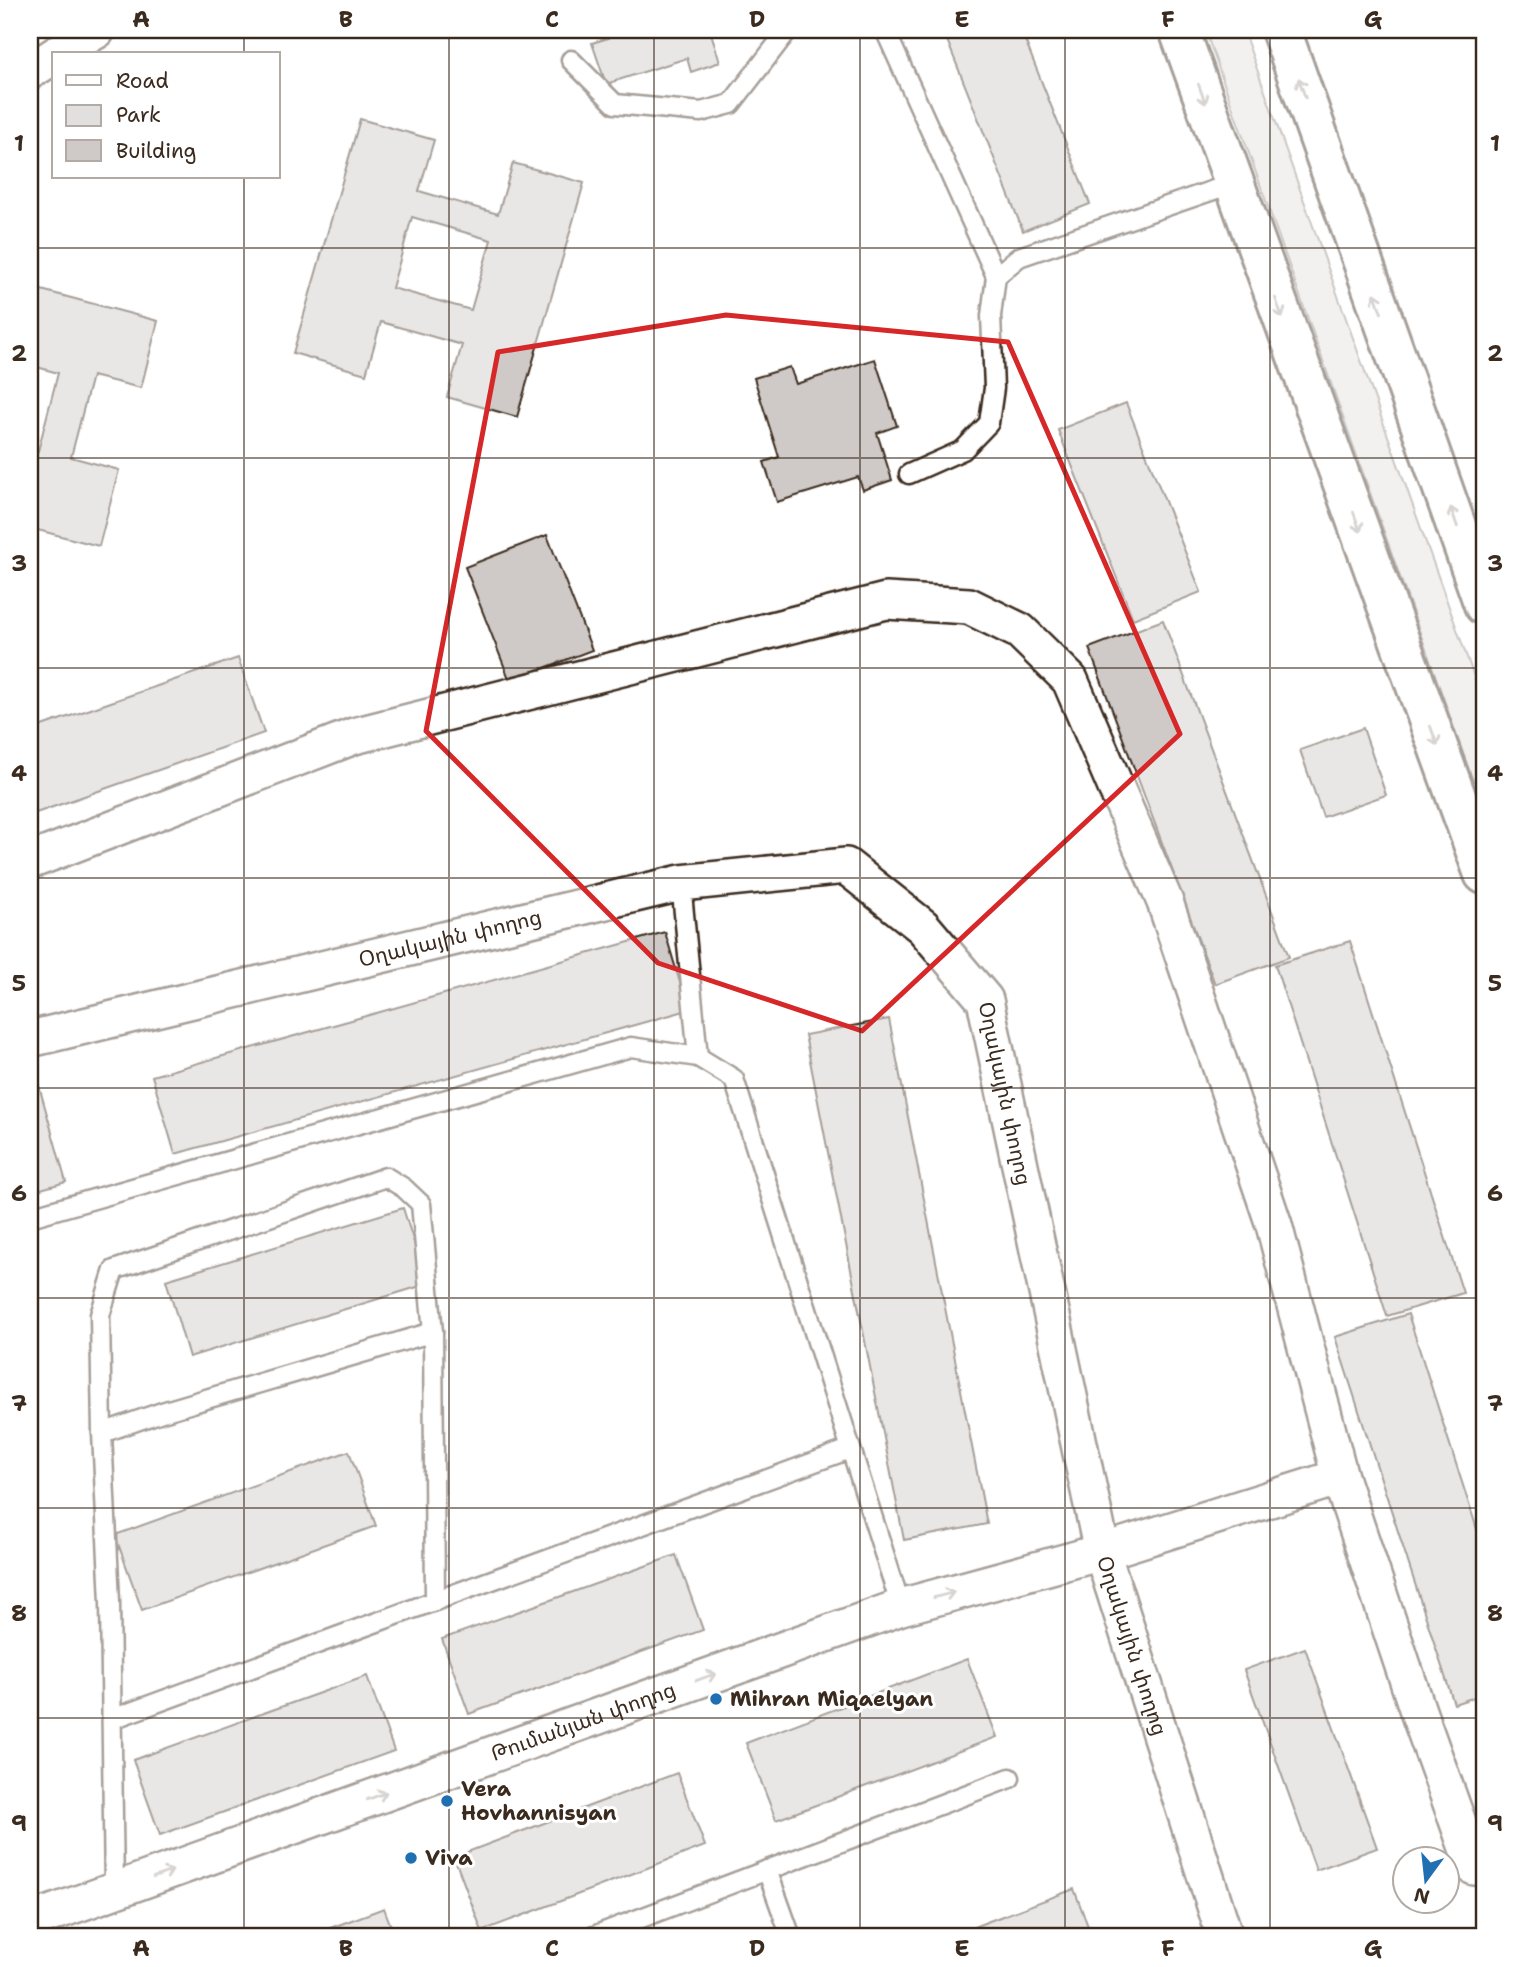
<svg xmlns="http://www.w3.org/2000/svg" width="1514" height="1967" font-family="'Shantell Sans','Noto Sans Armenian',sans-serif">
	<style>
		.green { fill: #e2e0de; stroke: #8e857e; stroke-width: 2 }
		.building { fill: #cfcac7; stroke: #3b2a1e; stroke-width: 2; fill-rule: evenodd }
		.lines { fill: none; stroke-linecap: round; stroke-linejoin: round }
		.service-casing { stroke: #3b2a1e; stroke-width: 23 }
		.minor-casing { stroke: #3b2a1e; stroke-width: 40 }
		.tertiary-casing { stroke: #3b2a1e; stroke-width: 44 }
		.service { stroke: #fff; stroke-width: 18 }
		.minor { stroke: #fff; stroke-width: 35 }
		.tertiary { stroke: #fff; stroke-width: 38 }
		.oneway { stroke: #a79f9a }
		.marked { fill: none; stroke: #d62828; stroke-width: 5; stroke-linejoin: round }
		.grid { fill: none; stroke: #3b2a1e; stroke-width: 2; stroke-opacity: 0.55 }
		.poi-dot { fill: #1f6fb2; stroke: #fff; stroke-width: 2.5 }
		.labels { text-anchor: middle; stroke-width: 6; stroke-linejoin: round; paint-order: stroke }
		.street-label { font-size: 21px; fill: #3b2a1e; stroke: #fff }
		.poi-label { font-size: 21px; font-weight: bold; fill: #3b2a1e; stroke: #fff; text-anchor: start }
		.neatline { fill: none; stroke: #3b2a1e; stroke-width: 2.5 }
		.grid-label { font-size: 23px; text-anchor: middle; font-weight: bold; fill: #3b2a1e }
	</style>
	<rect width="100%" height="100%" fill="#fff"/>
	<filter id="ink" filterUnits="userSpaceOnUse"><feTurbulence type="fractalNoise" baseFrequency=".0143" numOctaves="2"/><feDisplacementMap in="SourceGraphic" scale="14" xChannelSelector="R" yChannelSelector="G"/><feConvolveMatrix kernelMatrix="1 2 1 2 8 2 1 2 1" color-interpolation-filters="sRGB"/></filter>
	<g filter="url(#ink)">
		<path class="green" d="M1205,30h38l241,675v107z"/>
		<g class="building">
			<path d="M605,30h105l10,32 -29,10 -4,-14 -81,26 -14,-41 16,-5z"/>
			<path d="M943,30h78l69,174 -67,27z"/>
			<path d="M360,119l74,21 -15,51 79,23 15,-51 71,20 -67,234 -70,-20 15,-52 -81,-23 -15,52 -73,-21zM412,217l79,23 -20,70 -79,-22z"/>
			<path d="M30,287l128,34 -17,67 -49,-12 -21,81 48,13 -20,76 -69,-18v-79l8,2 20,-78 -28,-8z"/>
			<path d="M875,359l22,67 -20,7 15,47 -29,10 -5,-13 -81,25 -13,-40 15,-5 -25,-79 36,-11 6,17z"/>
			<path d="M1126,403l75,189 -68,27 -75,-189z"/>
			<path d="M547,535l45,115 -82,31 -45,-114z"/>
			<path d="M1163,620l126,337 -74,27 -126,-336z"/>
			<path d="M238,658l26,75 -234,82v-85z"/>
			<path d="M1363,728l23,67 -63,22 -23,-67z"/>
			<path d="M665,932l23,78 -513,144 -23,-78z"/>
			<path d="M1350,941l113,352 -76,23 -112,-351z"/>
			<path d="M889,1019l98,505 -83,16 -99,-505z"/>
			<path d="M39,1086l27,96 -36,10v-103z"/>
			<path d="M403,1208l24,76 -238,73 -23,-77z"/>
			<path d="M1408,1314l76,237v143l-30,10 -119,-367z"/>
			<path d="M349,1451l27,75 -234,84 -27,-75z"/>
			<path d="M676,1555l27,75 -234,84 -27,-75z"/>
			<path d="M1305,1648l72,200 -61,22 -72,-200z"/>
			<path d="M967,1659l30,78 -221,83 -30,-77z"/>
			<path d="M367,1676l27,75 -234,84 -27,-75z"/>
			<path d="M677,1773l28,73 -223,85 -28,-74z"/>
			<path d="M1074,1889l18,48h-145z"/>
			<path d="M384,1908l11,29h-89z"/>
		</g>
		<g class="lines">
			<g class="service-casing">
				<g id="service">
					<path d="M885,30l111,246"/>
					<path d="M571,60l44,44 86,8 30,-8 57,-74"/>
					<path d="M909,474l54,-24 26,-27 5,-35 -3,-72 5,-40 23,-19 215,-74"/>
					<path d="M681,883l17,174"/>
					<path d="M30,1217l601,-170 67,10 36,22 167,528"/>
					<path d="M102,1433l60,-21 271,-80"/>
					<path d="M112,1719l738,-270"/>
					<path d="M767,1870l24,67"/>
					<path d="M114,1891l-4,-289 -8,-169 -2,-118 14,-45 272,-93 18,11 17,16 12,128 2,269"/>
					<path d="M591,1937l419,-159"/>
				</g>
			</g>
			<g class="minor-casing">
				<g id="minor">
					<path d="M57,54l40,-24"/>
					<path d="M30,71l24,-15"/>
					<path d="M30,861l324,-125 532,-135 83,5 51,25 50,49 95,222 109,323 66,252 79,237 55,153"/>
					<path id="s1" d="M30,1039l651,-156 165,-17 77,61 62,73 117,552 123,385"/>
					<path id="s2" d="M30,1921l871,-314 201,-55 238,-75"/>
				</g>
			</g>
			<g class="tertiary-casing">
				<g id="tertiary">
					<path d="M1179,30l305,844"/>
					<path d="M1281,30l203,575"/>
				</g>
			</g>
			<use href="#service" class="service"/>
			<use href="#minor" class="minor"/>
			<use href="#tertiary" class="tertiary"/>
		</g>
		<defs><path id="oneway-shaft" d="M-6 0H5M1.5-3L5.5 0L1.5 3" fill="none" stroke-width="1.6" stroke-linecap="round" stroke-linejoin="round" transform="scale(1.75)"/></defs>
		<g class="oneway">
			<use href="#oneway-shaft" transform="translate(1302 88) rotate(-109)"/>
			<use href="#oneway-shaft" transform="translate(1202 94) rotate(70)"/>
			<use href="#oneway-shaft" transform="translate(1378 303) rotate(-109)"/>
			<use href="#oneway-shaft" transform="translate(1279 308) rotate(70)"/>
			<use href="#oneway-shaft" transform="translate(1454 517) rotate(-109)"/>
			<use href="#oneway-shaft" transform="translate(1357 522) rotate(70)"/>
			<use href="#oneway-shaft" transform="translate(1434 736) rotate(70)"/>
			<use href="#oneway-shaft" transform="translate(944 1595) rotate(-15)"/>
			<use href="#oneway-shaft" transform="translate(706 1677) rotate(-20)"/>
			<use href="#oneway-shaft" transform="translate(377 1796) rotate(-20)"/>
			<use href="#oneway-shaft" transform="translate(163 1874) rotate(-20)"/>
		</g>
	</g>
	<path d="M0 0H1514V1967H0ZM726,315l282,27 172,392 -318,297 -204,-68 -232,-232 72,-379z" fill="#fff" fill-opacity=".55" fill-rule="evenodd"/>
	<path class="marked" d="M726,315l282,27 172,392 -318,297 -204,-68 -232,-232 72,-379z"/>
	<path class="grid" d="M244,30v24M449,30v1907M654,30v1907M860,30v1907M1065,30v1907M1270,30v1907M244,177v1760M30,248h1454M30,458h1454M30,668h1454M30,878h1454M30,1088h1454M30,1298h1454M30,1508h1454M30,1718h1454"/>
	<g class="poi-dot">
		<circle cx="716" cy="1699" r="7"/>
		<circle cx="447" cy="1801" r="7"/>
		<circle cx="411" cy="1858" r="7"/>
	</g>
	<g class="labels">
		<g class="street-label">
			<text dy="7" stroke="none"><textPath href="#s1" startOffset="432">Օղակային փողոց</textPath></text>
			<text dy="7" stroke="none"><textPath href="#s1" startOffset="1125">Օղակային փողոց</textPath></text>
			<text dy="7" stroke="none"><textPath href="#s1" startOffset="1692">Օղակային փողոց</textPath></text>
			<text dy="7" stroke="none"><textPath href="#s2" startOffset="588">Թումանյան փողոց</textPath></text>
		</g>
		<g class="poi-label">
			<text x="730" y="1706">Mihran Miqaelyan</text>
			<text x="461" y="1796">Vera<tspan x="461" dy="24">Hovhannisyan</tspan></text>
			<text x="425" y="1865">Viva</text>
		</g>
	</g>
	<rect width="1514" height="1967" fill="none" stroke="#fff" stroke-width="77"/>
	<rect x="52" y="52" width="228" height="126" fill="#ffffff" stroke="#b1aaa5" stroke-width="2"/>
	<rect x="66" y="75" width="35" height="10" fill="#ffffff" stroke="#b1aaa5" stroke-width="2"/>
	<text x="116" y="88" font-size="21" fill="#3b2a1e">Road</text>
	<rect x="66" y="105" width="35" height="21" fill="#e2e0de" stroke="#b1aaa5" stroke-width="2"/>
	<text x="116" y="122" font-size="21" fill="#3b2a1e">Park</text>
	<rect x="66" y="140" width="35" height="21" fill="#cfcac7" stroke="#b1aaa5" stroke-width="2"/>
	<text x="116" y="158" font-size="21" fill="#3b2a1e">Building</text>
	<g transform="translate(1426 1880) rotate(195)"><circle r="33" fill="#ffffff" stroke="#b1aaa5" stroke-width="2"/>
	<path d="M0-5L12 26L0 18L-12 26Z" fill="#1f6fb2"/>
	<text y="-10" font-size="19" font-weight="bold" text-anchor="middle" fill="#3b2a1e">N</text>
	</g>
	<rect x="38" y="38" width="1438" height="1890" class="neatline"/>
	<g class="grid-label">
		<text x="141" y="27">A</text>
		<text x="346" y="27">B</text>
		<text x="552" y="27">C</text>
		<text x="757" y="27">D</text>
		<text x="962" y="27">E</text>
		<text x="1168" y="27">F</text>
		<text x="1373" y="27">G</text>
		<text x="19" y="151">1</text>
		<text x="1495" y="151">1</text>
		<text x="19" y="361">2</text>
		<text x="1495" y="361">2</text>
		<text x="19" y="571">3</text>
		<text x="1495" y="571">3</text>
		<text x="19" y="781">4</text>
		<text x="1495" y="781">4</text>
		<text x="19" y="991">5</text>
		<text x="1495" y="991">5</text>
		<text x="19" y="1201">6</text>
		<text x="1495" y="1201">6</text>
		<text x="19" y="1411">7</text>
		<text x="1495" y="1411">7</text>
		<text x="19" y="1621">8</text>
		<text x="1495" y="1621">8</text>
		<text x="19" y="1831">9</text>
		<text x="1495" y="1831">9</text>
		<text x="141" y="1956">A</text>
		<text x="346" y="1956">B</text>
		<text x="552" y="1956">C</text>
		<text x="757" y="1956">D</text>
		<text x="962" y="1956">E</text>
		<text x="1168" y="1956">F</text>
		<text x="1373" y="1956">G</text>
	</g>
</svg>
